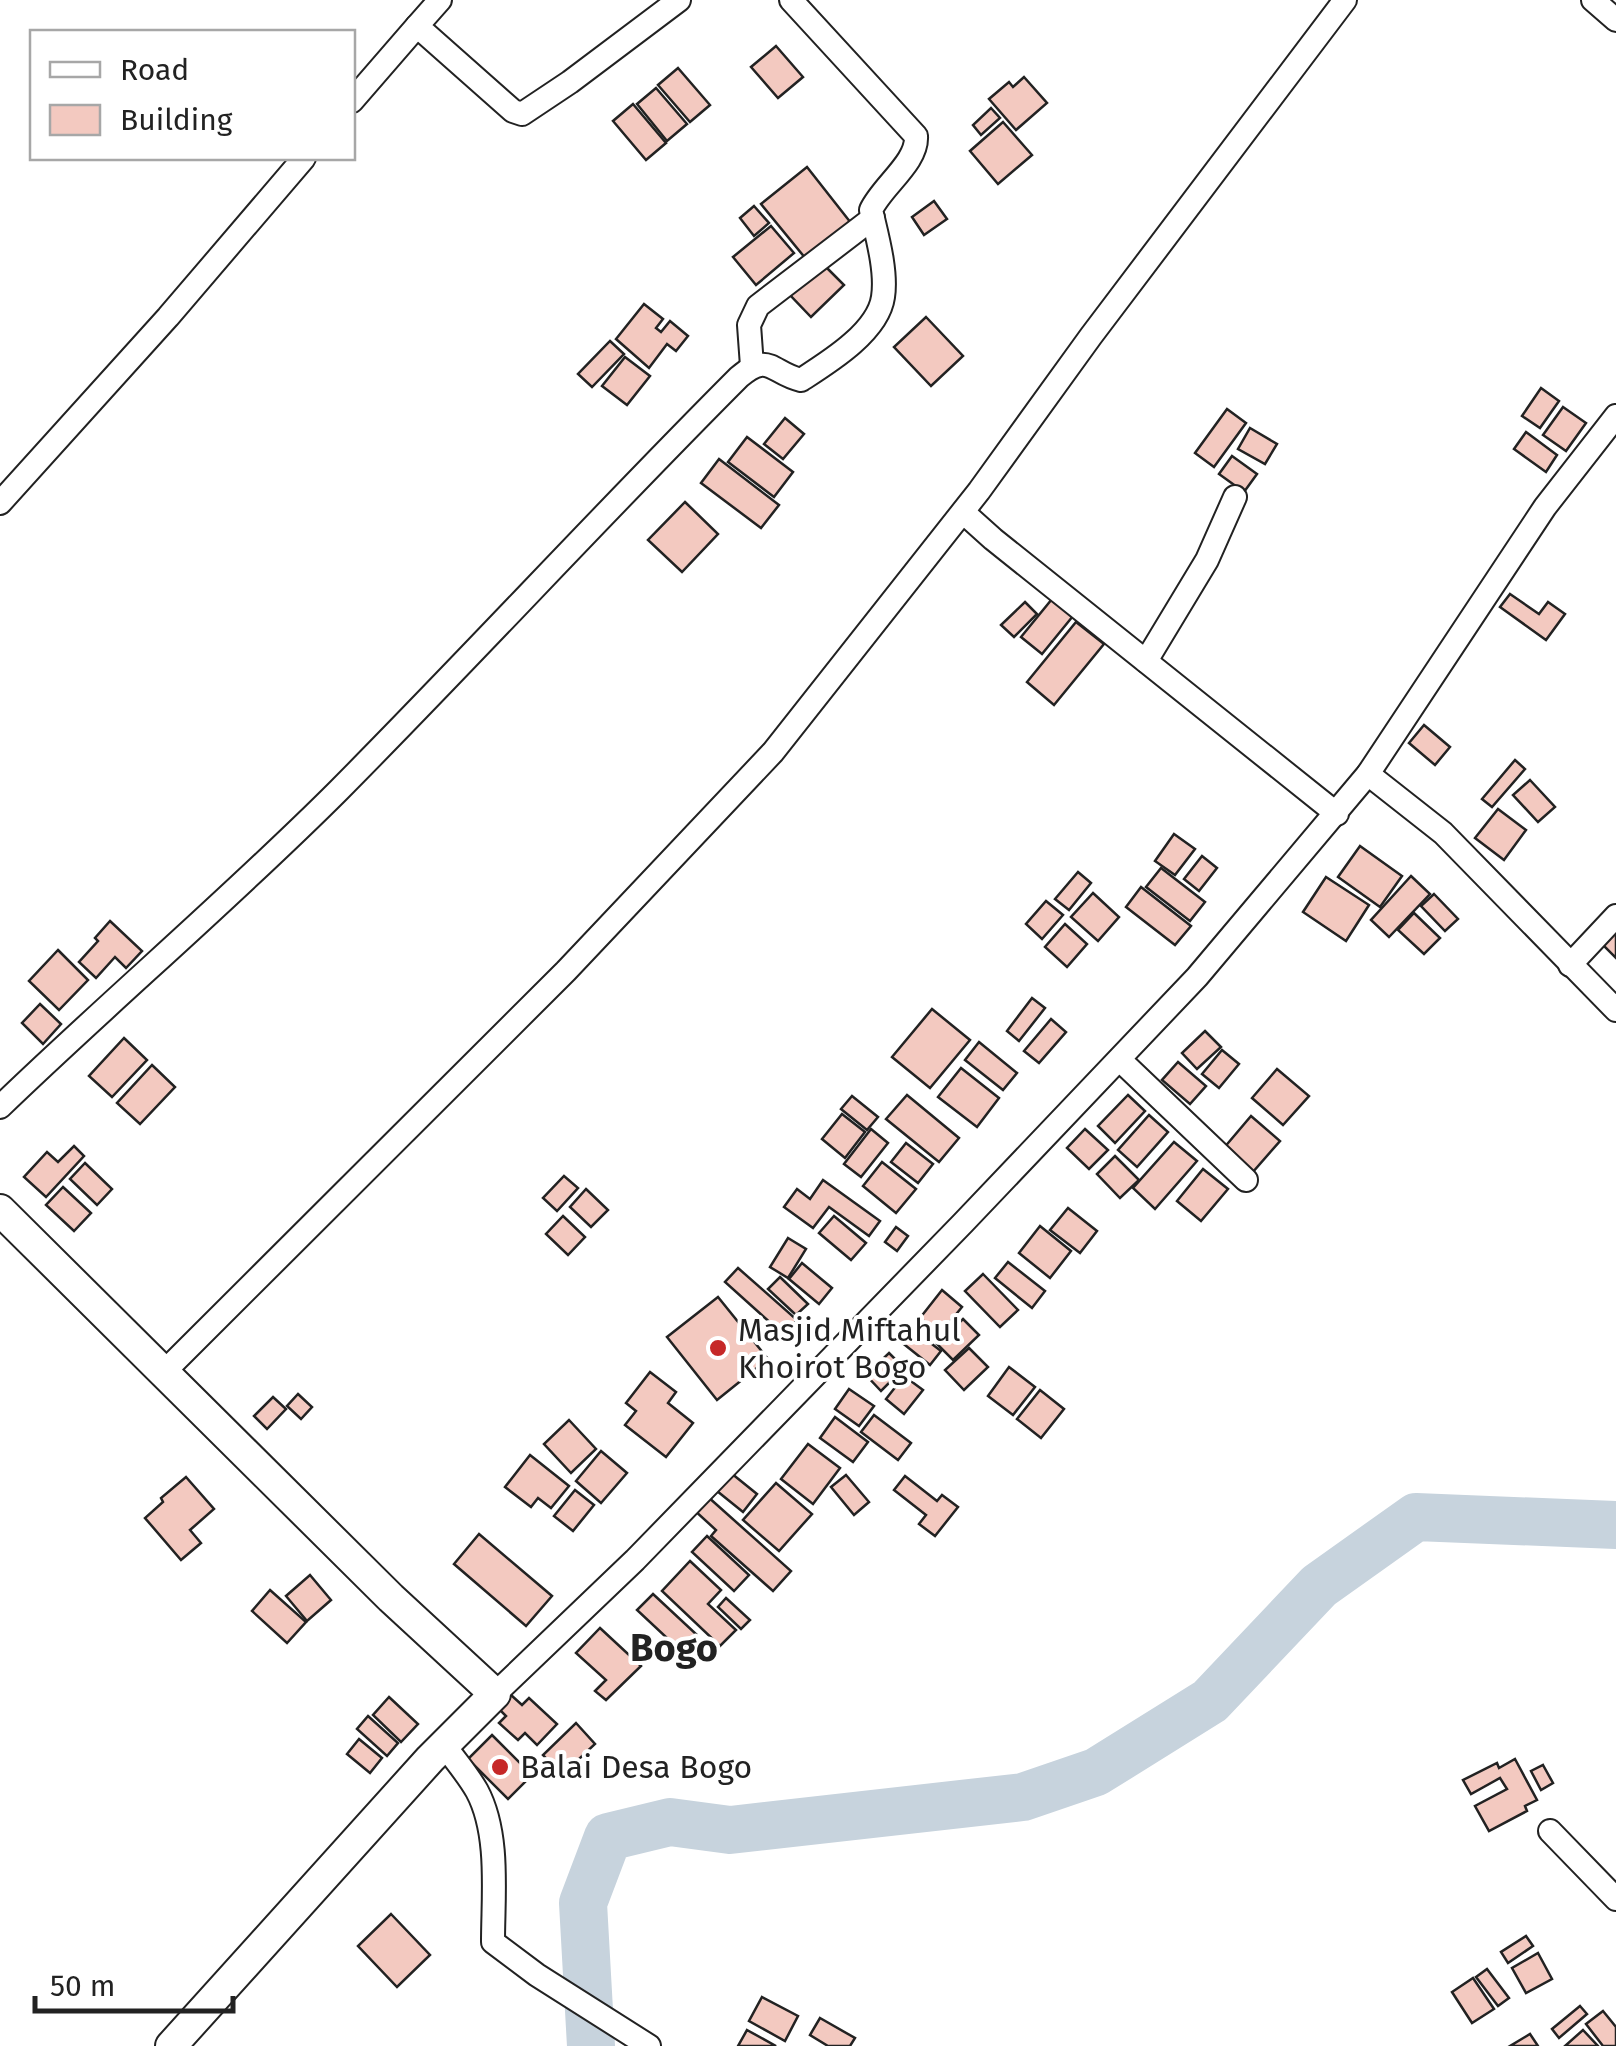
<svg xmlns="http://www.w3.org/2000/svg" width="1616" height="2046" font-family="'Fira Sans',sans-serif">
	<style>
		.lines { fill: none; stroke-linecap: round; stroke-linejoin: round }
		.river { stroke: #c7d3dd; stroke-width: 48 }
		.building { fill: #f3c9c0; stroke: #222; stroke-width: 2.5 }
		.minor-casing { stroke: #222; stroke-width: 26 }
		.tertiary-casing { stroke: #222; stroke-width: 34 }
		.minor { stroke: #fff; stroke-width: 22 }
		.tertiary { stroke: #fff; stroke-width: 30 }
		.poi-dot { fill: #c62828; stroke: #fff; stroke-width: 4 }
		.labels { text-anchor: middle; stroke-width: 8; stroke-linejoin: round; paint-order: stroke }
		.poi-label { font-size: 32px; fill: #222; stroke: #fff; text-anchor: start }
		.quarter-label { font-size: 38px; font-weight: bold; fill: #222; stroke: #fff }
	</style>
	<rect width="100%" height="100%" fill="#fff"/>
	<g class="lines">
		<path class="river" d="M591,2046l-8,-143 25,-66 62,-15 60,8 293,-33 73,-25 114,-71 109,-115 97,-69 200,8"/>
	</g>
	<g class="building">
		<path d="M776,46l27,31 -25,21 -27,-31z"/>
		<path d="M678,68l32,37 -20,17 -32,-37z"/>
		<path d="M1024,77l23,26 -31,27 -27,-31 20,-17 4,5z"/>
		<path d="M656,88l31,36 -20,17 -30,-37z"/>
		<path d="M633,104l33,39 -20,17 -33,-39z"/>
		<path d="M991,108l9,10 -19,17 -8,-10z"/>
		<path d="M1003,122l29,33 -34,29 -28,-33z"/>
		<path d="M807,167l44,56 -45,36 -45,-55z"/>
		<path d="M934,201l13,18 -23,16 -12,-18z"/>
		<path d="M754,206l15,17 -15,13 -14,-18z"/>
		<path d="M771,226l23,27 -38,32 -23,-28z"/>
		<path d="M823,264l21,21 -33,32 -21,-22z"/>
		<path d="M644,304l19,15 -7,9 5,4 9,-11 18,15 -12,15 -9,-7 -18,24 -33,-29z"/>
		<path d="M926,317l37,39 -32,30 -37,-39z"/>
		<path d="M610,341l14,13 -32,33 -14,-13z"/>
		<path d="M625,357l25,19 -23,29 -25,-19z"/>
		<path d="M1541,388l18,13 -19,27 -18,-12z"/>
		<path d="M1563,407l23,16 -20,28 -23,-16z"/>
		<path d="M1227,409l19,14 -32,44 -19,-14z"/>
		<path d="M785,418l19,16 -21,25 -19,-15z"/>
		<path d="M1250,428l27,16 -12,20 -27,-15z"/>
		<path d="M1526,432l31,23 -11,17 -32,-23z"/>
		<path d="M747,437l46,35 -19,25 -46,-35z"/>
		<path d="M1232,456l25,18 -13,18 -25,-18z"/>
		<path d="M719,459l60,46 -18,23 -60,-45z"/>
		<path d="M685,502l33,32 -36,38 -34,-32z"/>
		<path d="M1510,594l29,20 9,-12 17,12 -19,26 -46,-33z"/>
		<path d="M1052,599l21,17 -31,38 -21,-17z"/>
		<path d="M1025,602l12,12 -23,23 -13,-12z"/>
		<path d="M1076,622l28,22 -50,61 -27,-23z"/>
		<path d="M1424,725l26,22 -15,18 -26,-22z"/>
		<path d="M1515,760l10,9 -33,38 -10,-8z"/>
		<path d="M1530,780l25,27 -17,15 -25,-27z"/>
		<path d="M1498,809l28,21 -22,30 -29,-22z"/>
		<path d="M1174,834l21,15 -20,26 -20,-14z"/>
		<path d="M1360,846l42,30 -22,31 -42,-30z"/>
		<path d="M1202,856l15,12 -18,23 -15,-12z"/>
		<path d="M1161,868l44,34 -15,19 -44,-34z"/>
		<path d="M1078,872l13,11 -22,27 -14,-11z"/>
		<path d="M1411,876l19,18 -41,43 -18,-17z"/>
		<path d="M1326,877l43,28 -23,36 -43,-29z"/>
		<path d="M1141,887l50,39 -16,19 -49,-38z"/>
		<path d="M1093,893l26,24 -21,24 -27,-24z"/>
		<path d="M1434,894l24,25 -13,12 -24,-25z"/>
		<path d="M1046,901l17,14 -21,24 -16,-15z"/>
		<path d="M1414,913l26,25 -16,16 -26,-24z"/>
		<path d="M110,921l32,30 -16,17 -11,-11 -19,21 -17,-16 19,-21 -3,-3z"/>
		<path d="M1616,922v36l-17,-17z"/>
		<path d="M1065,924l22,20 -20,23 -22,-20z"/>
		<path d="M58,950l30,30 -29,30 -30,-29z"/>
		<path d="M1032,998l13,10 -26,33 -12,-10z"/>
		<path d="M40,1004l21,20 -18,20 -21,-21z"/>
		<path d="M932,1009l38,31 -40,48 -38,-31z"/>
		<path d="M1051,1019l15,13 -27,31 -15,-12z"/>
		<path d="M1205,1031l16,16 -24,22 -15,-16z"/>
		<path d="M124,1038l23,22 -35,37 -23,-21z"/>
		<path d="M979,1042l38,31 -14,17 -38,-30z"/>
		<path d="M1222,1050l17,14 -20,24 -17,-14z"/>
		<path d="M1178,1062l28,24 -16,18 -28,-24z"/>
		<path d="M152,1065l23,22 -35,37 -23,-21z"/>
		<path d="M961,1068l38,30 -22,29 -39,-30z"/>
		<path d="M1277,1069l32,27 -26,29 -31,-27z"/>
		<path d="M907,1095l52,43 -20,24 -53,-43z"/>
		<path d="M1128,1095l17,16 -30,32 -17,-17z"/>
		<path d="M852,1096l26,21 -11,13 -26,-21z"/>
		<path d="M842,1114l23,18 -20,26 -23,-19z"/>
		<path d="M1149,1115l19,17 -31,35 -19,-17z"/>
		<path d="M1251,1116l29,25 -28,32 -29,-24z"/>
		<path d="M871,1129l17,14 -27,34 -17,-13z"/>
		<path d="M1085,1129l23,21 -19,19 -22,-21z"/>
		<path d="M1174,1142l23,19 -42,48 -22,-21z"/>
		<path d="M906,1143l27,21 -15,19 -27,-21z"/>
		<path d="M74,1146l10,10 -38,41 -22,-20 23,-25 11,10z"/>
		<path d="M1115,1156l24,24 -19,18 -23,-24z"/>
		<path d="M882,1162l34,27 -20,24 -33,-27z"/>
		<path d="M85,1163l27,26 -15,16 -27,-26z"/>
		<path d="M1203,1169l25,20 -27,32 -24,-20z"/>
		<path d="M564,1176l14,12 -21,23 -14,-13z"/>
		<path d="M823,1180l57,41 -11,15 -40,-29 -16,21 -29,-21 13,-18 13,10z"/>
		<path d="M63,1187l28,26 -17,18 -28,-26z"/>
		<path d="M586,1189l22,21 -17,17 -21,-20z"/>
		<path d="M1068,1208l29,23 -17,22 -30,-23z"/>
		<path d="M563,1216l22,21 -17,18 -22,-21z"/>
		<path d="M834,1216l32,27 -15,17 -32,-27z"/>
		<path d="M1040,1226l31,25 -21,27 -31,-25z"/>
		<path d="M896,1227l12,9 -11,15 -12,-9z"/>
		<path d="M788,1238l18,11 -18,29 -18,-11z"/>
		<path d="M1008,1262l37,29 -13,17 -37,-30z"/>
		<path d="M802,1263l30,25 -13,16 -30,-25z"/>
		<path d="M738,1268l59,52 -13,15 -59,-53z"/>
		<path d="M983,1274l35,36 -18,17 -35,-36z"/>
		<path d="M780,1277l28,27 -12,11 -28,-26z"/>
		<path d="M942,1290l20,17 -22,27 -20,-16z"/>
		<path d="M718,1297l50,62 -51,41 -50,-63z"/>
		<path d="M963,1319l16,16 -26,25 -16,-16z"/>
		<path d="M911,1328l30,23 -11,14 -30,-24z"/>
		<path d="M969,1348l19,19 -24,23 -19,-20z"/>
		<path d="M889,1353l15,15 -23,23 -15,-16z"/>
		<path d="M1009,1367l26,20 -22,28 -25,-19z"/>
		<path d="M650,1372l26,20 -8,11 25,20 -27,34 -41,-32 11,-14 -10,-8z"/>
		<path d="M904,1376l19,14 -19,24 -18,-15z"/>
		<path d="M849,1389l25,17 -15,20 -24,-17z"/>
		<path d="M1040,1390l24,19 -23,29 -24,-19z"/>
		<path d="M298,1394l14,13 -11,12 -14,-13z"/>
		<path d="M273,1397l13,12 -19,20 -13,-13z"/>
		<path d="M874,1415l37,28 -13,17 -37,-28z"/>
		<path d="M835,1417l33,25 -15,20 -33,-24z"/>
		<path d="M569,1420l27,29 -25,24 -27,-29z"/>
		<path d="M808,1444l32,24 -27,36 -32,-25z"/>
		<path d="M601,1451l26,22 -26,30 -25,-22z"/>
		<path d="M530,1455l39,31 -18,22 -13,-10 -7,9 -26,-20z"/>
		<path d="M731,1473l26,21 -14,18 -26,-21z"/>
		<path d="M846,1475l23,27 -15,13 -23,-28z"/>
		<path d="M905,1476l32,25 5,-6 16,12 -23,29 -16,-12 7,-9 -32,-25z"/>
		<path d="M186,1477l28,32 -24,21 11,13 -20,17 -36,-42 18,-16 -2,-4z"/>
		<path d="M776,1483l36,31 -33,37 -36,-31z"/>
		<path d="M575,1490l19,15 -21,26 -19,-15z"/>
		<path d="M707,1496l84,75 -18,20 -62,-55 5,-6 -22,-20z"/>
		<path d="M479,1534l73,62 -26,30 -72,-62z"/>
		<path d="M707,1536l42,39 -15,16 -42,-39z"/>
		<path d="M690,1561l31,29 -13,14 28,26 -16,16 -58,-55z"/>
		<path d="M310,1575l21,25 -24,21 -21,-25z"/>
		<path d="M270,1590l36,32 -19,21 -35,-32z"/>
		<path d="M653,1594l43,40 -24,24 -14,-13 8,-8 -29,-27z"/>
		<path d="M726,1598l24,22 -9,9 -23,-22z"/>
		<path d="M600,1628l41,38 -35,34 -11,-9 11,-11 -30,-27z"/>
		<path d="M511,1695l11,10 7,-7 28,26 -20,21 -12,-12 -7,7 -19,-17 7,-7 -8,-8z"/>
		<path d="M389,1697l29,27 -17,18 -28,-27z"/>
		<path d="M368,1716l30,27 -11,13 -30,-27z"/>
		<path d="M576,1723l19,21 -33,31 -19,-20z"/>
		<path d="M492,1735l40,40 -24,24 -40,-40z"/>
		<path d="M359,1739l23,19 -12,15 -23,-19z"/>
		<path d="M1515,1759l22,41 -12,6 2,5 -38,20 -14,-25 32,-17 -7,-11 -29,16 -8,-14 34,-17 2,5z"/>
		<path d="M1543,1765l10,18 -12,7 -10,-19z"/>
		<path d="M391,1914l39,41 -33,32 -39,-41z"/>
		<path d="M1526,1936l7,10 -25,17 -7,-11z"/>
		<path d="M1538,1953l14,26 -26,14 -14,-25z"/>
		<path d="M1487,1969l22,29 -11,8 -22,-29z"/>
		<path d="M1473,1978l21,31 -22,14 -20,-31z"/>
		<path d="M762,1997l36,19 -13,25 -36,-20z"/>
		<path d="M1580,2006l7,8 -28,24 -7,-9z"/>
		<path d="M1603,2011l13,16v19h-13l-17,-22z"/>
		<path d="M820,2018l35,20 -5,8h-22l-18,-11z"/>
		<path d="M747,2030l29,16h-38z"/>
		<path d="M1583,2030l15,16h-33z"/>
		<path d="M1530,2034l8,12h-28z"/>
	</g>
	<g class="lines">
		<g class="minor-casing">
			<g id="minor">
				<path d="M440,0l-23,26 96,85 9,3 48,-32 109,-82"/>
				<path d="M1593,0l23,20"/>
				<path d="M352,101l65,-75"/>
				<path d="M752,366l-3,-41 9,-19 115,-88"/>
				<path d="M0,503l168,-186 136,-159"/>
				<path d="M963,512l30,27 344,275"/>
				<path d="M1146,661l61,-101 28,-63"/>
				<path d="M1368,774l75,59 173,177"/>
				<path d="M1570,965l46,-49"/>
				<path d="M1120,1060l126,120"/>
				<path d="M0,1107c111,-107 229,-207 338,-316 135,-136 265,-278 401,-414 30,-26 32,-4 62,3 28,-18 77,-48 82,-83 4,-26 -6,-61 -12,-87 11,-24 47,-48 45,-74l-125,-136"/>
				<path d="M164,1372l402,-401 207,-219 206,-261 112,-155 254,-336"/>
				<path d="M495,1694l140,-134 328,-337 234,-246 171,-203 177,-267 71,-91"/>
				<path d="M444,1745c11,15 24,30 33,46 23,43 16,104 16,151l44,33 112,71"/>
				<path d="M1550,1831l66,68"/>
			</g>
		</g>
		<g class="tertiary-casing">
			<path id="tertiary" d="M0,1210l391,388 104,96 -65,65 -259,287"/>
		</g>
		<use href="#minor" class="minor"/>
		<use href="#tertiary" class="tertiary"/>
	</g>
	<g class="poi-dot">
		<circle cx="718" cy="1348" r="10"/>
		<circle cx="500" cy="1767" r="10"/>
	</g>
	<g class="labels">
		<g class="poi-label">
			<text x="738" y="1341">Masjid Miftahul<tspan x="738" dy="37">Khoirot Bogo</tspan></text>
			<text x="520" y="1778">Balai Desa Bogo</text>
		</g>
		<g class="quarter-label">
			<text x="674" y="1661">Bogo</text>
		</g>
	</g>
	<rect x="30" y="30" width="325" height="130" fill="#ffffff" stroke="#a7a7a7" stroke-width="2.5"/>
	<rect x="50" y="62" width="50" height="15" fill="#ffffff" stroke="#a7a7a7" stroke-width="2.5"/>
	<text x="120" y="80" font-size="30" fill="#222222">Road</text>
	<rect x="50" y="105" width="50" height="30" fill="#f3c9c0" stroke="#a7a7a7" stroke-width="2.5"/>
	<text x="120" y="130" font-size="30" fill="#222222">Building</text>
	<path d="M35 1996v15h198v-15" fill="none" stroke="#222222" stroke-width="5"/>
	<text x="50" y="1996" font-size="30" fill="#222222" stroke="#ffffff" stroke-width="8" paint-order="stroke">50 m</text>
</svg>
